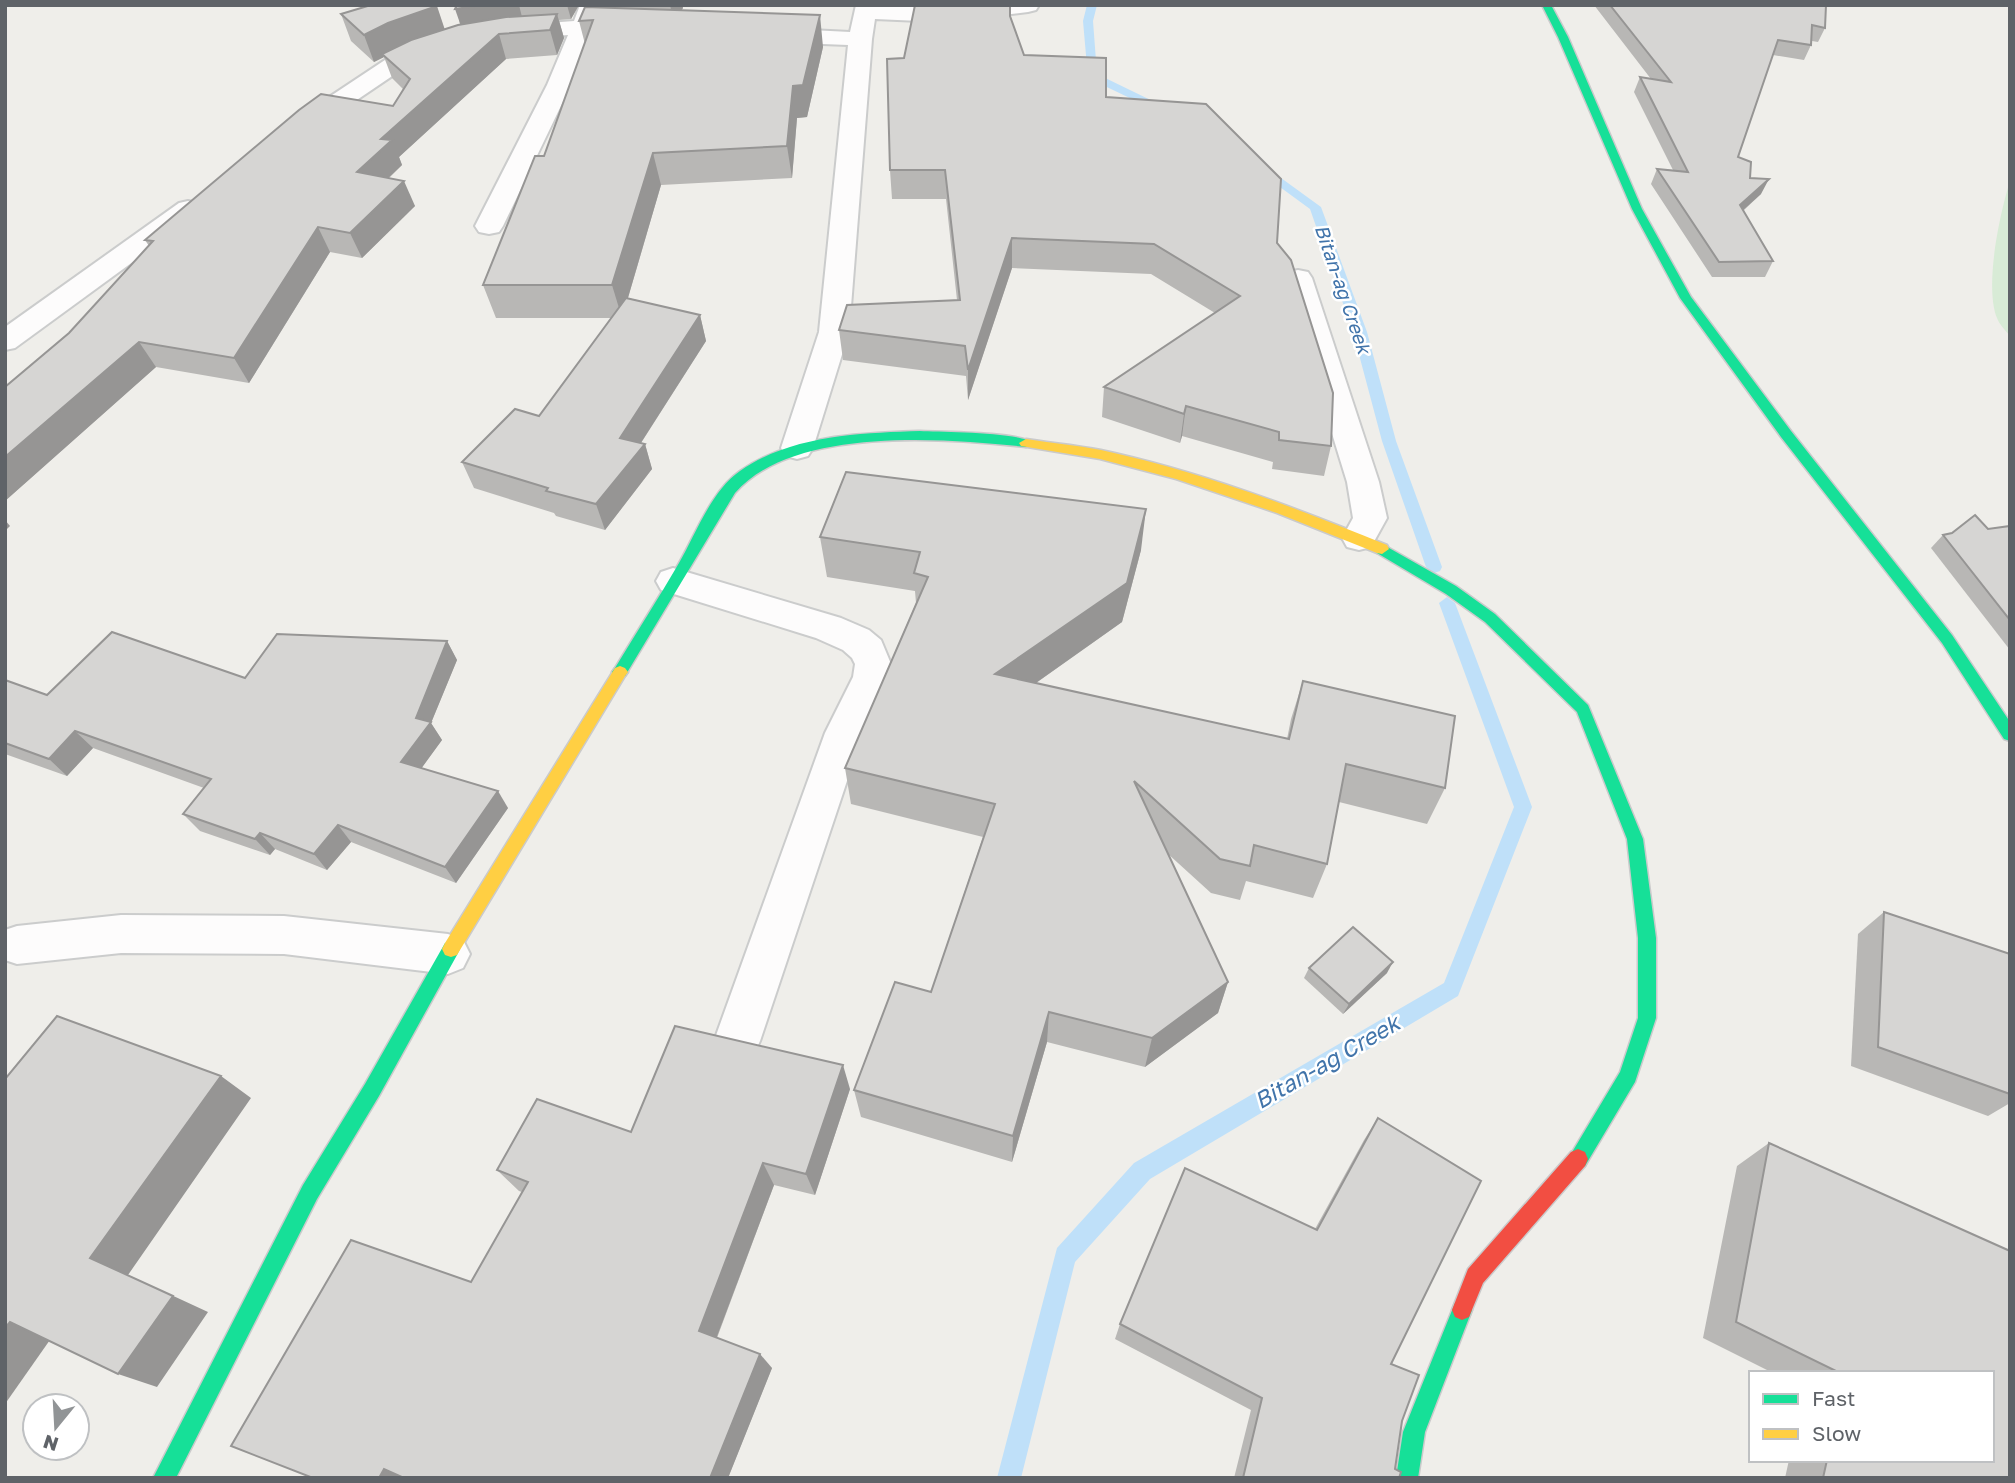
<svg xmlns="http://www.w3.org/2000/svg" width="2015" height="1483" font-family="'Golos Text',sans-serif">
	<style>
		.green { fill: #d8ebd6 }
		.lines { fill: none; stroke-linecap: round; stroke-linejoin: round }
		.stream { fill: #bfe0f9; fill-rule: evenodd }
		.street-casing { stroke: #cbcccc; stroke-width: 4 }
		.fast-casing { stroke: #cacacb; stroke-width: 3 }
		.slow-casing { stroke: #cacacb; stroke-width: 3 }
		.jam-casing { stroke: #cacacb; stroke-width: 3 }
		.street { fill: #fdfcfc; fill-rule: evenodd }
		.fast { fill: #16e098; fill-rule: evenodd }
		.slow { fill: #ffcf43; fill-rule: evenodd }
		.jam { fill: #f24e42; fill-rule: evenodd }
		.wall { fill: #b8b7b5 }
		.shaded-wall { fill: #969594 }
		.building { fill: #d6d5d3; stroke: #969594; stroke-width: 2 }
		.labels { text-anchor: middle; stroke-width: 5; stroke-linejoin: round; paint-order: stroke }
		.far-water-label { font-size: 19px; font-style: italic; fill: #4174aa; stroke: #fff }
		.water-label { font-size: 23px; font-style: italic; fill: #4174aa; stroke: #fff }
	</style>
	<rect width="100%" height="100%" fill="#efeeea"/>
	<path class="green" d="M2010,181v155c-4,-5 -11,-12 -13,-18 -13,-32 3,-105 13,-137z"/>
	<g class="lines">
		<g class="stream">
			<path d="M1087,5h10l-4,16 4,53 70,34v4h-8l-71,-34 -5,-57z"/>
			<path d="M1258,167h8l55,40 46,125 29,109 46,126 -2,4 -6,2 -8,-6 -44,-126 -29,-109 -43,-123 -52,-38z"/>
			<path d="M1447,597l8,6 77,204 -74,189 -308,183 -75,83 -54,216h-24l60,-230 77,-85 310,-180 70,-176 -75,-204z"/>
		</g>
		<g class="street-casing">
			<g id="street">
				<path d="M580,5h22l-6,16 46,3 3,5 -3,5h-51l-20,51 -68,141 -4,6 -10,2 -10,-2 -4,-6 72,-141 21,-50 -59,5 -8,-2 -3,-5 3,-5 8,-2 65,-5z"/>
				<path d="M856,5l86,3 26,-3h71l-3,5 -8,2 -86,10 -67,-3 -3,20 -23,293 -36,116 -5,8 -11,3 -11,-3 -5,-8 38,-116 29,-287 -77,-3 -8,-2 -3,-5 3,-5 8,-2 79,4z"/>
				<path d="M436,41l8,2 4,5 -4,5 -37,13 -99,67 -9,2 -9,-2 -3,-5 3,-5 101,-67z"/>
				<path d="M188,201l9,2 4,6 -4,6 -182,133 -10,2v-23l174,-124z"/>
				<path d="M1298,270l10,2 4,6 67,204 8,36 -16,29 -12,3 -12,-3 -5,-9 11,-20 -6,-36 -63,-204 4,-6z"/>
				<path d="M673,568l168,50 28,12 12,10 10,24v13l-28,56 -103,308 -7,15 -16,6 -16,-6 -7,-15 111,-308 28,-56 2,-13 -3,-6 -9,-8 -27,-12 -155,-48 -5,-9 5,-9z"/>
				<path d="M121,915l163,1 164,18 15,6 7,14 -7,14 -15,6 -164,-20 -163,-1 -104,11 -12,-4v-30l12,-4z"/>
			</g>
		</g>
		<g class="fast-casing">
			<g id="fast">
				<path d="M1542,5h9l17,32 74,172 49,88 100,134 161,204 58,87v19l-6,-2 -62,-96 -161,-206 -101,-139 -48,-89 -74,-172z"/>
				<path d="M920,431c21,1 100,1 113,12l-7,4c-80,-9 -233,-21 -291,46l-110,183h-10l-3,-4 3,-4c21,-35 43,-69 64,-105 17,-29 32,-72 61,-92 51,-36 121,-38 180,-40z"/>
				<path d="M1382,544l74,42 39,28 93,91 55,134 13,99v80l-21,64 -50,84 -7,3 -7,-3 -3,-7 52,-87 18,-54v-80l-11,-99 -50,-127 -92,-90 -39,-28 -69,-41 -2,-4 2,-4z"/>
				<path d="M451,941l6,2 3,6 -3,6 -78,141 -62,103 -141,279h-23l150,-293 62,-101 80,-141z"/>
				<path d="M1462,1300l7,3 3,7 -47,122 -7,46h-22l7,-46 52,-129z"/>
			</g>
		</g>
		<g class="slow-casing">
			<g id="slow">
				<path d="M1026,439c25,4 50,6 75,11 98,21 193,57 286,95l2,4 -7,5 -5,-1 -100,-40 -101,-34 -76,-20 -79,-13 -2,-3z"/>
				<path d="M620,666l5,2 3,4 -3,4 -168,279 -6,2 -6,-2 -3,-6 3,-6 170,-275z"/>
			</g>
		</g>
		<g class="jam-casing">
			<path id="jam" d="M1578,1149l7,3 3,7 -3,7 -102,117 -14,34 -7,3 -7,-3 -3,-7 16,-41 103,-117z"/>
		</g>
		<use href="#street" class="street"/>
		<use href="#fast" class="fast"/>
		<use href="#slow" class="slow"/>
		<use href="#jam" class="jam"/>
	</g>
	<g class="wall">
		<path d="M457,5h122l-8,14 -12,1 5,18 -7,17 -51,4 -107,98 3,8 -13,13 26,28 -53,52 -32,-6 -81,131 -93,-16 -151,134v-114l64,-54 80,-87 -4,-6 248,-134 10,-17 -11,-11 -8,-21 -10,5 -23,-21 -10,-27 104,15 15,-4z"/>
		<path d="M596,5h86l1,3 -2,2 142,37 -16,70 -10,1 -5,60 -131,7 -33,113 72,17 6,26 -65,102 4,1 7,25 -47,61 -49,-14 -2,-3 -80,-25 -12,-26 77,-46 72,-98h-115l-13,-33 61,-129 41,-112 -6,-23 18,-14z"/>
		<path d="M1594,5h232l-1,23 -7,14 -6,-1 -1,4 -7,15 -31,-5 -35,102 23,37 -18,17 30,50 -8,16h-53l-61,-93 6,-15 16,1 -39,-78 6,-15 11,2z"/>
		<path d="M1010,16l14,39 82,42 171,146 54,203 -7,30 -52,-7 1,-7 -91,-26 -2,7 -78,-26 2,-30 111,-74 -64,-39 -139,-6 -44,132 -2,-24 -123,-16 -4,-30 118,-30 -11,-101h-54l-2,-29 14,-112z"/>
		<path d="M2010,526v124l-79,-102 12,-13z"/>
		<path d="M820,537l321,13 -19,72 -86,61 251,56 4,-20 12,-38 142,107 -18,36 -88,-22 -12,62 -14,34 -67,-17 -6,19 -29,-7 -44,-40 61,129 -10,31 -73,54 -98,-25 -35,120 -151,-45 -7,-27 77,-98 52,-155 -132,-33 -6,-36 71,-165 -1,-12 -88,-14z"/>
		<path d="M447,641l10,19 -26,63 11,17 -21,28 87,40 -52,75 -105,-41 -24,28 -52,-21 -5,6 -70,-24 -17,-17 21,-26 -111,-40 -26,28 -62,-22v-74l42,15 198,-17z"/>
		<path d="M1884,912l126,42v149l-22,13 -137,-50 7,-132z"/>
		<path d="M1309,968l78,5 -44,41 -39,-36z"/>
		<path d="M850,1089l-35,106 -41,-10 -57,153 55,30 -44,110h-415l158,-196 51,-90 -3,-1 -22,-21 134,-38z"/>
		<path d="M1378,1118l13,246 11,57 -7,48 4,9h-165l17,-68 -136,-71 5,-15 195,-95 49,-89z"/>
		<path d="M1769,1143l241,108v227h-225l4,-18h203v-87h-219l-70,-35 34,-172z"/>
	</g>
	<g class="shaded-wall">
		<path d="M482,5h37l4,16 -61,8 -7,-20z"/>
		<path d="M567,5h12l-8,14z"/>
		<path d="M670,5h12l1,3 -9,14z"/>
		<path d="M437,6l9,27 -64,21 2,3 -10,5 -10,-27 24,-12z"/>
		<path d="M557,14l7,24 -7,17 -7,-25z"/>
		<path d="M820,15l3,32 -16,70 -10,1 -5,60 -5,-32 6,-60z"/>
		<path d="M499,34l7,25 -107,98 3,8 -34,32 -11,-25 24,-33z"/>
		<path d="M653,153l8,32 -39,133 -10,-33z"/>
		<path d="M1769,179l-8,15 -29,26 8,-15z"/>
		<path d="M404,181l11,25 -53,52 -12,-25z"/>
		<path d="M318,227l12,25 -81,131 -15,-25z"/>
		<path d="M1012,238v30l-44,132v-30z"/>
		<path d="M700,315l6,26 -78,122 -8,-25z"/>
		<path d="M139,342l17,25 -151,134v-44z"/>
		<path d="M1186,406l-4,30 -2,7 4,-29z"/>
		<path d="M645,444l7,25 -47,61 -9,-26z"/>
		<path d="M1146,509l-5,41 -19,72 -127,90v-38z"/>
		<path d="M5,520l5,6 -5,5z"/>
		<path d="M447,641l10,19 -26,63 11,17 -29,40 -12,-18 15,-44z"/>
		<path d="M75,731l18,17 -26,28 -18,-17z"/>
		<path d="M498,791l10,17 -52,75 -11,-16z"/>
		<path d="M338,825l13,17 -24,28 -13,-16z"/>
		<path d="M260,833l15,16 -5,6 -15,-16z"/>
		<path d="M1393,962l-6,11 -44,41 6,-10z"/>
		<path d="M1228,982l-10,31 -73,54 7,-29z"/>
		<path d="M1049,1012l-2,30 -35,120 1,-26z"/>
		<path d="M843,1065l7,24 -35,106 -9,-21z"/>
		<path d="M221,1076l30,22 -123,177 80,37 -51,75 -39,-13 -28,-116z"/>
		<path d="M763,1163l11,22 -61,162 -14,-16z"/>
		<path d="M10,1322l42,15 -47,67v-76z"/>
		<path d="M760,1354l12,14 -44,110h-18z"/>
		<path d="M384,1469l26,9h-31z"/>
	</g>
	<g class="building">
		<path d="M371,5h65l1,1 -49,17 -24,12 -23,-21z"/>
		<path d="M457,5h25l-27,4z"/>
		<path d="M915,5h95v11l14,39 82,3v39l100,7 75,75 -4,64 14,17 42,133 -2,53 -52,-6v-8l-93,-26 -2,8 -80,-27 136,-91 -86,-52 -142,-6 -44,132 -3,-24 -126,-16 8,-25 113,-5 -15,-130h-55l-3,-111 17,-1z"/>
		<path d="M1610,5h216l-1,23 -13,-3 -1,20 -33,-5 -40,117 13,5 -1,16 19,1 -29,26 33,56 -54,1 -62,-93 31,3 -48,-95 31,5z"/>
		<path d="M585,7l235,8 -17,70 -10,1 -6,60 -134,7 -41,132h-129l52,-129h9l49,-136 -14,1z"/>
		<path d="M557,14l-7,16 -51,4 -118,105 11,1 -35,32 47,9 -54,52 -32,-6 -84,131 -95,-16 -134,115v-70l64,-54 84,-92 -8,-1 154,-130 22,-16 72,12 17,-27 -28,-25 29,-14 47,-15 48,-8z"/>
		<path d="M626,298l74,17 -80,123 25,6 -49,60 -50,-13 2,-3 -86,-26 53,-53 24,7z"/>
		<path d="M846,472l300,37 -19,74 -132,91 294,65 14,-58 152,35 -10,72 -99,-24 -19,100 -73,-19 -4,21 -30,-7 -86,-78 94,201 -76,56 -103,-26 -36,124 -159,-46 41,-108 36,10 64,-188 -150,-36 83,-191 -14,-4 6,-21 -100,-15z"/>
		<path d="M1975,515l13,14 22,-3v94l-67,-85 9,-2z"/>
		<path d="M112,632l133,46 32,-44 170,7 -31,77 15,4 -30,40 97,29 -53,76 -107,-42 -24,29 -54,-21 -5,6 -72,-25 28,-35 -136,-48 -26,28 -44,-16v-63l42,15z"/>
		<path d="M1884,912l126,42v140l-132,-47z"/>
		<path d="M1353,927l40,35 -44,42 -40,-36z"/>
		<path d="M57,1016l164,60 -131,182 83,38 -55,78 -108,-52 -5,6v-249z"/>
		<path d="M675,1026l168,39 -37,109 -43,-11 -64,168 61,23 -50,124h-306l-20,-9 -5,9h-66l-82,-32 120,-206 120,42 57,-100 -31,-12 40,-71 94,33z"/>
		<path d="M1378,1118l103,63 -90,183 28,11 -17,46 -7,48 6,3 -2,6h-156l19,-80 -142,-74 65,-156 132,62z"/>
		<path d="M1769,1143l241,108v227h-187l4,-18h165v-87h-152l-104,-51z"/>
	</g>
	<g class="labels">
		<g class="far-water-label">
			<text transform="translate(1343 289) rotate(71)" y="7">Bitan-ag Creek</text>
		</g>
		<g class="water-label">
			<text transform="translate(1327 1062) rotate(-30)" y="8">Bitan-ag Creek</text>
		</g>
	</g>
	<rect width="2015" height="1483" fill="none" stroke="#5f6368" stroke-width="14"/>
	<rect x="1749" y="1371" width="245" height="91" fill="#ffffff" stroke="#bfc1c3" stroke-width="2"/>
	<rect x="1763" y="1394" width="35" height="10" fill="#16e098" stroke="#bfc1c3" stroke-width="2"/>
	<text x="1812" y="1406" font-size="21" fill="#5f6368">Fast</text>
	<rect x="1763" y="1429" width="35" height="10" fill="#ffcf43" stroke="#bfc1c3" stroke-width="2"/>
	<text x="1812" y="1441" font-size="21" fill="#5f6368">Slow</text>
	<g transform="translate(56 1427) rotate(198)"><circle r="33" fill="#ffffff" stroke="#bfc1c3" stroke-width="2"/>
	<path d="M0-5L12 26L0 18L-12 26Z" fill="#919496"/>
	<text y="-10" font-size="19" font-weight="bold" text-anchor="middle" fill="#5f6368">N</text>
	</g>
</svg>
